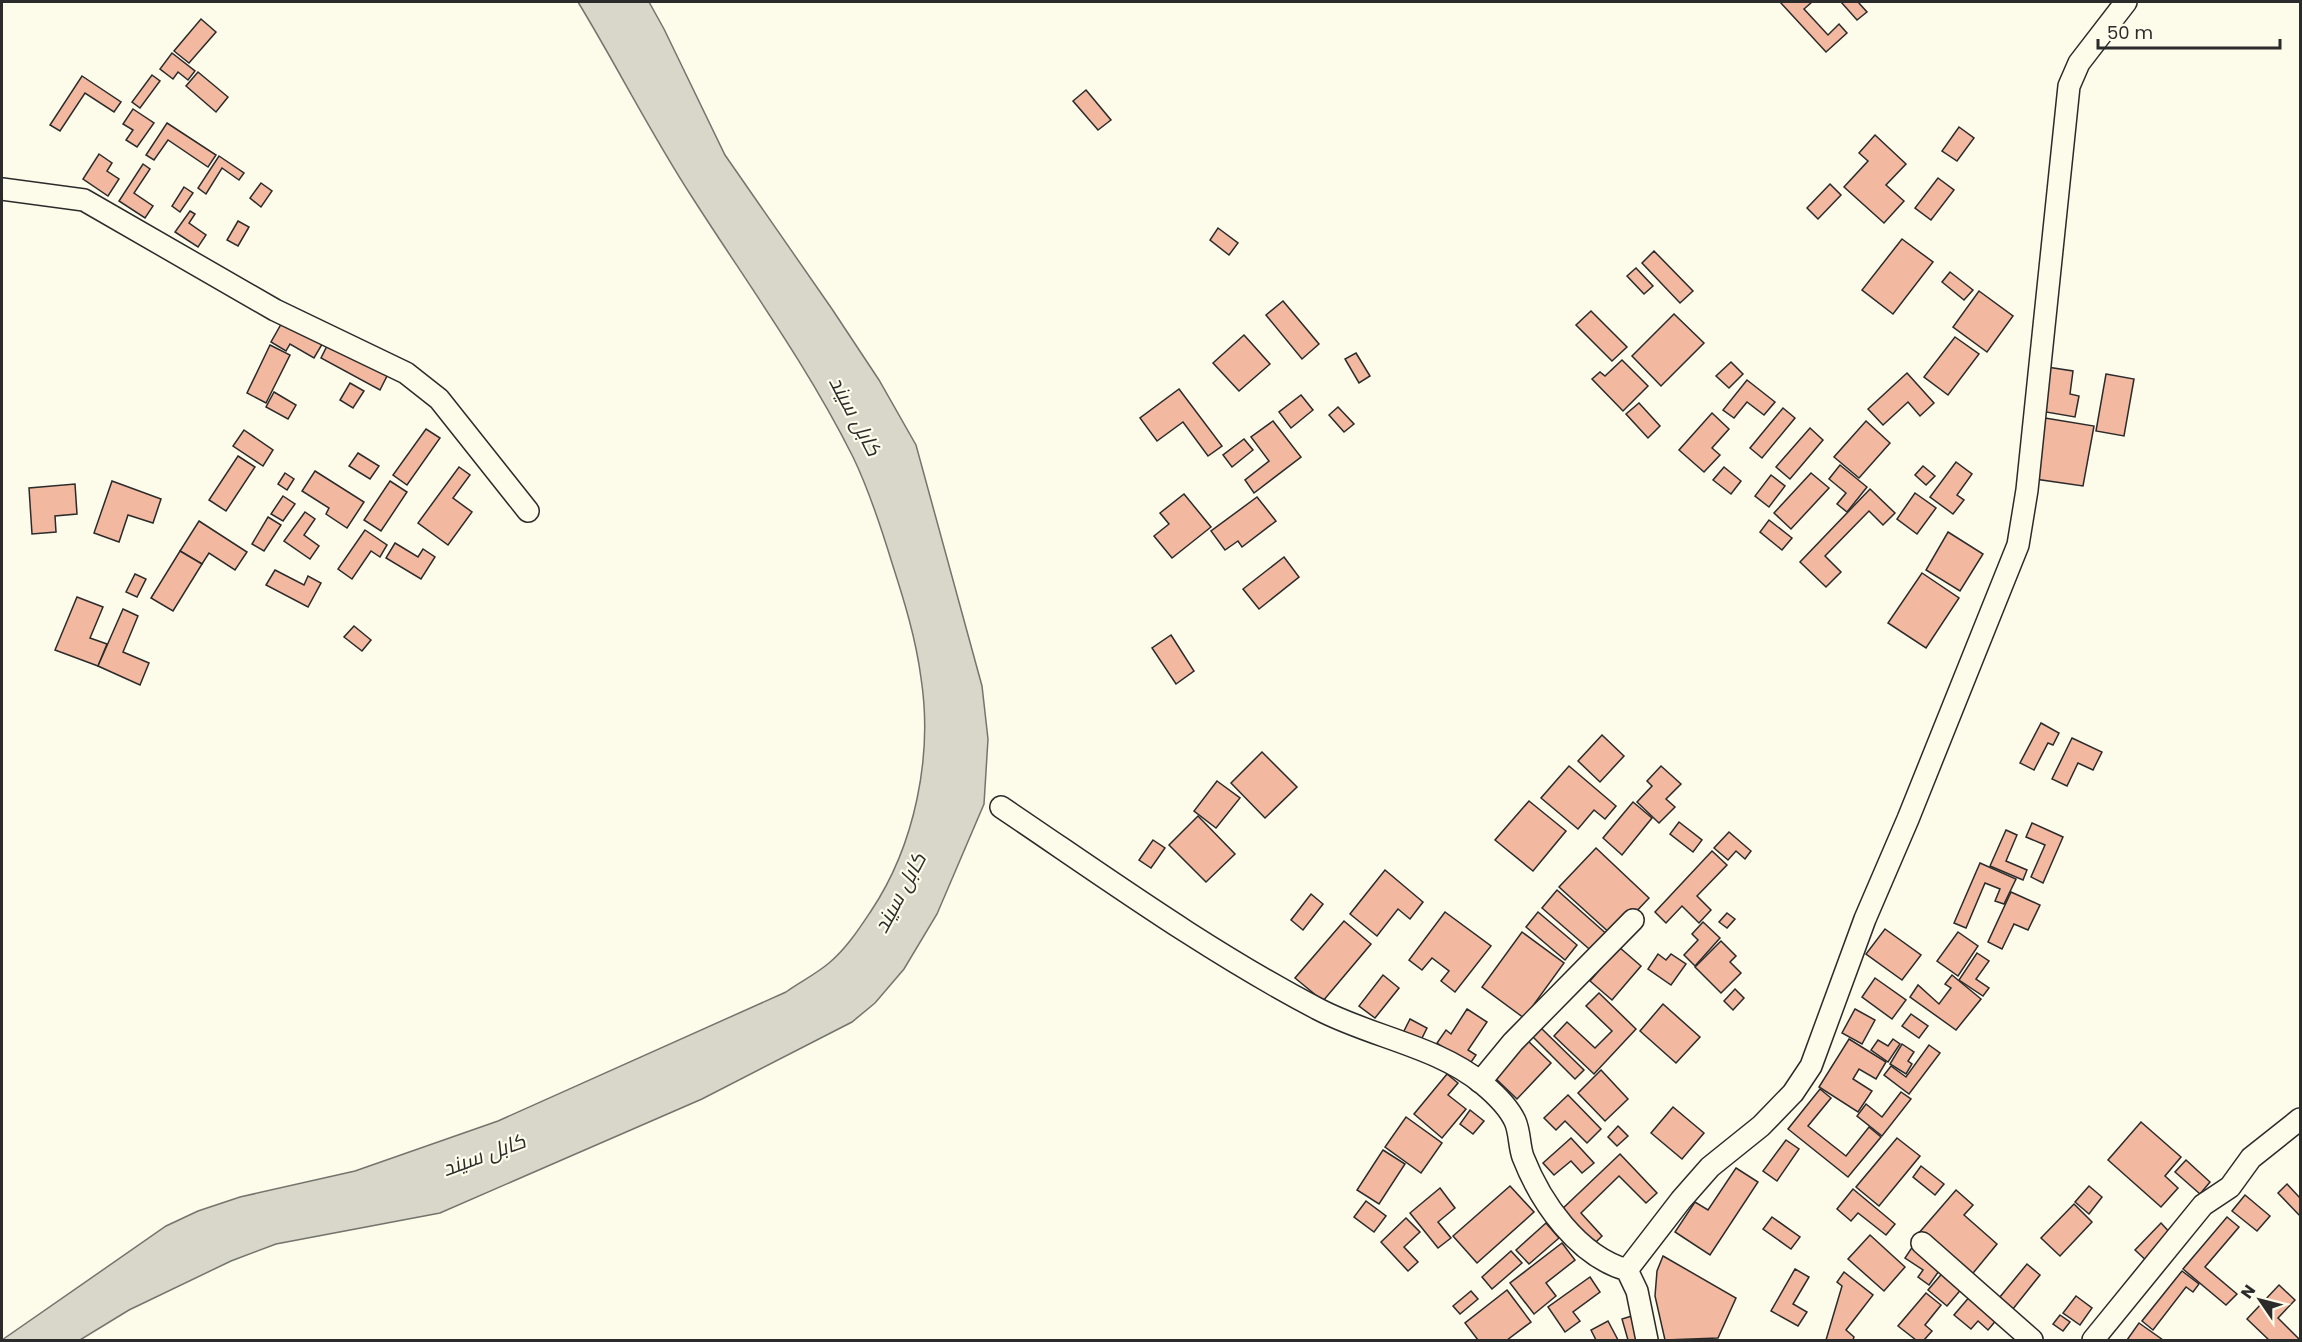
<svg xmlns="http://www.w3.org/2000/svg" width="2302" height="1342" font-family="Poppins,Cairo,sans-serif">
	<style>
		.water { fill: #d8d7c9; stroke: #74746e; stroke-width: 1.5 }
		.building { fill: #f2b8a0; stroke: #2b2b2b; stroke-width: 1.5 }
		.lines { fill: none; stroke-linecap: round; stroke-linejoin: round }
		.minor-casing { stroke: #2b2b2b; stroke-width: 24 }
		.minor { stroke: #fdfbea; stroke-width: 21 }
		.labels { text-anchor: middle; stroke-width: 4.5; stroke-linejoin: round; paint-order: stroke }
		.water-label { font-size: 21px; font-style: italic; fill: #2b2b2b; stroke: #fdfbea }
	</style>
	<rect width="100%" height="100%" fill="#fdfbea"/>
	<path class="water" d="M578,2h71l15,27 61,126 107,154 47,71 37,65 66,241 6,53 -4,65 -47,110 -33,55 -29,34 -23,19 -150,77 -262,114 -164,31 -45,17 -102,49 -49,30h-78l164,-114 32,-15 42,-14 115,-26 143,-50 288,-129c14,-10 30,-18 43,-29 17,-14 30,-34 42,-52 44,-66 62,-155 50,-233 -5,-39 -17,-78 -29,-115 -11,-36 -23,-73 -39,-106 -46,-92 -106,-174 -161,-260 -41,-63 -75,-131 -114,-195z"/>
	<g class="building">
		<path d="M1780,2h32l-8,7 24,26 11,-11 8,9 -21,19z"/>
		<path d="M1841,2h17l9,10 -10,8z"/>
		<path d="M201,19l15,13 -27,31 -15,-12z"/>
		<path d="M172,53l23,18 -7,9 -10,-8 -5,7 -13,-10z"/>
		<path d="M198,72l30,25 -12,15 -30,-26z"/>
		<path d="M152,75l8,6 -20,27 -8,-6z"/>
		<path d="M82,76l39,26 -7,10 -29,-19 -25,38 -10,-6z"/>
		<path d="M1086,90l25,30 -13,10 -25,-29z"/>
		<path d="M133,109l21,14 -17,24 -11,-7 7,-10 -10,-6z"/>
		<path d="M167,123l49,32 -8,12 -40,-27 -14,20 -8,-5z"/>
		<path d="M1959,127l15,11 -17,23 -15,-10z"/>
		<path d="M1875,135l31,29 -20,21 18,16 -20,22 -40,-36 24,-26 -9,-8z"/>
		<path d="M99,154l13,9 -5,8 12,8 -11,17 -25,-17z"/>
		<path d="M219,156l25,17 -5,7 -17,-12 -16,26 -8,-6z"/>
		<path d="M143,164l7,5 -16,24 19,13 -8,12 -26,-17z"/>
		<path d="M1938,178l16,12 -23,30 -16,-12z"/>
		<path d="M261,183l11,8 -11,16 -11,-9z"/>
		<path d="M1830,184l11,11 -23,24 -11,-11z"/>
		<path d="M184,187l9,6 -13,19 -8,-6z"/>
		<path d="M190,211l5,3 -6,9 17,12 -8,12 -23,-15z"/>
		<path d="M238,221l11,6 -11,19 -11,-6z"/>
		<path d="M1218,228l20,15 -9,12 -19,-15z"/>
		<path d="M1902,239l31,23 -40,52 -31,-24z"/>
		<path d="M1654,251l39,40 -13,12 -38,-40z"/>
		<path d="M1636,268l17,18 -9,8 -17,-18z"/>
		<path d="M1950,272l23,18 -9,10 -22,-18z"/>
		<path d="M1979,291l34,25 -26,36 -34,-25z"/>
		<path d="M1283,301l36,43 -17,15 -36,-44z"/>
		<path d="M1591,311l36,36 -15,14 -36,-36z"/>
		<path d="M1674,314l30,29 -43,43 -29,-30z"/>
		<path d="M284,319l40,22 -10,17 -24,-14 -4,7 -15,-9z"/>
		<path d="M1244,335l26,29 -31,27 -26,-28z"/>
		<path d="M1955,337l24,17 -31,41 -24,-18z"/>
		<path d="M330,340l59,32 -9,18 -59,-32z"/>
		<path d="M270,345l20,10 -24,48 -19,-10z"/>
		<path d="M1356,353l14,23 -11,7 -14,-24z"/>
		<path d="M1622,360l26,26 -25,25 -31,-32 8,-7 5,4z"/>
		<path d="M1731,362l12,12 -14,14 -13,-12z"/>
		<path d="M2047,367l26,4 -3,23 9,2 -4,21 -35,-6z"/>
		<path d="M1907,373l27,30 -14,13 -12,-14 -25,23 -15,-16z"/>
		<path d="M2106,374l28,5 -10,57 -28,-5z"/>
		<path d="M1747,380l28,22 -11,13 -17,-13 -13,16 -11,-8z"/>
		<path d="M350,383l14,8 -11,17 -13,-8z"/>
		<path d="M1179,389l43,57 -14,10 -25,-34 -26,19 -17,-23z"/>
		<path d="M274,392l22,13 -8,14 -22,-12z"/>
		<path d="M1301,395l12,15 -22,18 -12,-16z"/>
		<path d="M1639,403l21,23 -12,12 -22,-24z"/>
		<path d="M1338,407l16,17 -10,8 -15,-17z"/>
		<path d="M1783,408l12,10 -33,40 -12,-10z"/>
		<path d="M1712,413l17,16 -17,19 8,7 -16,17 -25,-22z"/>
		<path d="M2045,418l49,8 -11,60 -48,-7z"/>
		<path d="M1273,421l28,36 -47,36 -9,-13 24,-19 -18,-24z"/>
		<path d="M1866,421l24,22 -31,35 -25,-21z"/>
		<path d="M1810,428l13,12 -33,39 -14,-12z"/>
		<path d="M426,429l14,9 -33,47 -14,-10z"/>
		<path d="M244,430l29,20 -10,16 -30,-20z"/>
		<path d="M1244,439l9,11 -21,17 -9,-12z"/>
		<path d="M358,453l21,13 -9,13 -21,-13z"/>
		<path d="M238,456l17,11 -29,44 -17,-11z"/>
		<path d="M1956,462l16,12 -15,21 7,5 -11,14 -23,-17z"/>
		<path d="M1840,465l27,22 -20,25 -10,-8 9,-11 -17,-14z"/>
		<path d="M1923,466l12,10 -9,9 -11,-10z"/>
		<path d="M459,467l11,8 -17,23 19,14 -24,33 -30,-22z"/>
		<path d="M1724,467l17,14 -10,13 -18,-14z"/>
		<path d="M315,471l49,31 -17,26 -21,-14 3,-6 -27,-17z"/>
		<path d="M285,473l9,6 -7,11 -9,-6z"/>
		<path d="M1811,473l18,15 -38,41 -17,-16z"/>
		<path d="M1771,475l14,11 -16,21 -14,-11z"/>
		<path d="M112,481l49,18 -8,24 -25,-8 -9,27 -25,-9z"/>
		<path d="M390,481l17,11 -26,39 -17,-11z"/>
		<path d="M75,484l2,30 -22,2 1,16 -24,2 -3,-46z"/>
		<path d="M1870,489l25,24 -12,12 -14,-14 -44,45 16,16 -15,15 -26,-25z"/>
		<path d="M1915,493l21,15 -19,26 -20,-15z"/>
		<path d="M1184,494l27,33 -39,31 -18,-22 15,-12 -9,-11z"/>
		<path d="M283,496l12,8 -12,17 -12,-7z"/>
		<path d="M1257,497l19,24 -34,26 -4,-6 -13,9 -14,-19z"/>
		<path d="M305,512l10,7 -11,16 15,11 -9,13 -26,-18z"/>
		<path d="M268,517l13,8 -17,26 -12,-7z"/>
		<path d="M1769,520l23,18 -10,12 -22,-18z"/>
		<path d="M199,521l48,31 -12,18 -26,-17 -7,11 -22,-13z"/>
		<path d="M365,530l22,15 -7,12 -9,-6 -19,28 -14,-10z"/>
		<path d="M1948,532l35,22 -23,37 -34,-21z"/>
		<path d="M395,543l23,14 5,-8 12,8 -14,22 -35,-21z"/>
		<path d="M180,551l22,13 -29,47 -22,-13z"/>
		<path d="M1284,557l15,20 -40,32 -16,-20z"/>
		<path d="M275,570l29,15 4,-9 13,7 -13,24 -42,-22z"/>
		<path d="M1922,573l37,25 -33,50 -38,-25z"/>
		<path d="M135,574l11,5 -9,18 -11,-5z"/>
		<path d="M77,597l26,10 -13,31 17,6 -9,22 -43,-16z"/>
		<path d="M123,609l15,7 -15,36 26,11 -9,22 -42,-19z"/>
		<path d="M354,626l17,14 -9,11 -18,-14z"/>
		<path d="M1171,635l23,36 -18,13 -24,-36z"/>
		<path d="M2041,723l18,10 -6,12 -5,-2 -14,27 -14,-7z"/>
		<path d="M1602,735l22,21 -24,26 -22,-21z"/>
		<path d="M2072,738l30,14 -9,18 -15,-7 -11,23 -15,-7z"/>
		<path d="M1262,752l35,35 -32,31 -34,-35z"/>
		<path d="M1569,766l47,40 -11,13 -11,-9 -16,19 -37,-31z"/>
		<path d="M1661,766l20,18 -15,15 9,8 -16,16 -22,-21 15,-16 -5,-5z"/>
		<path d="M1217,781l23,17 -24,30 -22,-17z"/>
		<path d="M1529,801l37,30 -33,40 -38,-31z"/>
		<path d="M1633,802l19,16 -30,37 -19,-17z"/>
		<path d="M1198,816l37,38 -29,28 -37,-37z"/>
		<path d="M1679,822l23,18 -9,12 -23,-18z"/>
		<path d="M2032,823l31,14 -20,46 -12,-6 14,-32 -19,-8z"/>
		<path d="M2006,830l11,5 -11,26 21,9 -4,10 -33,-14z"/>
		<path d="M1729,832l22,19 -6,8 -9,-8 -8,9 -14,-12z"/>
		<path d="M1153,840l12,8 -14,20 -12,-8z"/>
		<path d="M1596,848l53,50 -36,38 -54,-49z"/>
		<path d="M1712,851l15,14 -30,31 14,14 -12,13 -17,-17 -16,17 -11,-11z"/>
		<path d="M1980,863l36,16 -12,25 -9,-3 5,-12 -15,-6 -19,45 -12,-5z"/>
		<path d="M1385,870l38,32 -13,17 -12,-10 -21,27 -27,-22z"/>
		<path d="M1557,890l53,47 -15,17 -53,-46z"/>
		<path d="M2011,892l29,13 -12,25 -14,-6 -12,25 -14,-7z"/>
		<path d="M1311,894l12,10 -20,26 -12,-10z"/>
		<path d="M1445,912l46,34 -36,46 -14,-11 8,-10 -17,-13 -10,12 -13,-10z"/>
		<path d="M1538,912l39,33 -12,15 -39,-33z"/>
		<path d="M1727,913l8,6 -8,9 -8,-6z"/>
		<path d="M1344,921l27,23 -48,57 -28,-23z"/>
		<path d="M1703,922l17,16 -25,28 -11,-11 14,-15 -6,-6z"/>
		<path d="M1885,929l36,26 -19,25 -36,-26z"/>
		<path d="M1522,932l42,31 -40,55 -42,-31z"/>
		<path d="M1958,932l20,14 -20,30 -21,-15z"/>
		<path d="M1721,941l15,15 -6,6 11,11 -20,20 -26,-26z"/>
		<path d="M1619,947l22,19 -29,34 -22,-19z"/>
		<path d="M1977,953l12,8 -13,18 13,9 -6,8 -24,-16z"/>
		<path d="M1658,954l8,6 5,-6 15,10 -15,21 -23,-16z"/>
		<path d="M1383,975l16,13 -24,30 -16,-12z"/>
		<path d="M1952,975l29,24 -25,31 -46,-33 8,-12 21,19 12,-16 -6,-4z"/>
		<path d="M1875,978l31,22 -14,19 -30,-22z"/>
		<path d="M1735,989l9,9 -11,12 -9,-9z"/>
		<path d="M1599,993l37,36 -42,45 -40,-38 13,-14 28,26 17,-17 -26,-25z"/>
		<path d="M1663,1004l37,33 -24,26 -36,-32z"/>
		<path d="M1467,1009l20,13 -19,28 8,5 -7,10 -32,-22 9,-13 5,4z"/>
		<path d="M1855,1009l20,11 -13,24 -20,-11z"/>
		<path d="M1911,1014l17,12 -9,12 -17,-12z"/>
		<path d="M1410,1019l17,9 -7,14 -17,-9z"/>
		<path d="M1541,1028l43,42 -9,9 -42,-42z"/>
		<path d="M1849,1039l37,23 -10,17 -17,-10 -6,10 19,12 -14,21 -39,-25z"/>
		<path d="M1893,1039l7,5 -12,18 -17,-12 7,-10 10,6z"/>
		<path d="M1527,1040l24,23 -34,36 -24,-23z"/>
		<path d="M1902,1044l12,8 -6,9 4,3 -6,10 -16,-10z"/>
		<path d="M1929,1045l11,8 -31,41 -25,-19 7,-9 15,11z"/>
		<path d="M1601,1070l27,29 -23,22 -27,-28z"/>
		<path d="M1447,1074l11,9 -10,12 18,14 -24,29 -28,-24z"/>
		<path d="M1820,1089l11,9 -23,28 38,30 23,-29 12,10 -33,40 -60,-48z"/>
		<path d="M1901,1092l10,7 -29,37 -25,-20 9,-12 16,13z"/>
		<path d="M1568,1095l33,34 -14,14 -22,-22 -9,9 -12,-12z"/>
		<path d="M1673,1107l31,26 -22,26 -31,-26z"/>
		<path d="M1470,1110l14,11 -11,13 -13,-10z"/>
		<path d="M1406,1117l36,26 -21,30 -36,-26z"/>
		<path d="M2141,1122l40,35 -16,19 13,12 -17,19 -53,-47z"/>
		<path d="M1618,1126l10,10 -11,10 -9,-9z"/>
		<path d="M1571,1138l23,25 -12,10 -11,-12 -17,14 -11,-12z"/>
		<path d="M1897,1138l23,18 -41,50 -23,-19z"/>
		<path d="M1786,1140l13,9 -22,32 -14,-10z"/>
		<path d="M1383,1150l22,14 -26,40 -22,-14z"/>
		<path d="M1620,1154l37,39 -11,10 -27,-27 -38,37 21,23 -10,10 -33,-34z"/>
		<path d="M2186,1160l24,22 -10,12 -25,-22z"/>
		<path d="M1921,1166l23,18 -9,11 -22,-18z"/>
		<path d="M1736,1168l22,14 -48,73 -35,-23 20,-30 13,8z"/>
		<path d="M2287,1184l13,14v18l-22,-23z"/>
		<path d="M1510,1186l24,26 -57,51 -24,-27z"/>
		<path d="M2089,1186l13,11 -13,17 -14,-12z"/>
		<path d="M1440,1188l15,20 -17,14 13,16 -13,10 -28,-35z"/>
		<path d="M1853,1189l42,35 -9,11 -28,-22 -7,8 -14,-12z"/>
		<path d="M1956,1190l17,15 -9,10 33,29 -28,34 -51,-44z"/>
		<path d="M2245,1195l25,21 -13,15 -25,-20z"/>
		<path d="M1366,1201l20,15 -12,16 -20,-15z"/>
		<path d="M2074,1204l18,18 -32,34 -19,-18z"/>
		<path d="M1772,1217l28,20 -9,12 -28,-20z"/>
		<path d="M2227,1217l12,10 -34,40 32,27 -11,11 -43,-36z"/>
		<path d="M1406,1218l14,14 -16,15 14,15 -10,9 -27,-29z"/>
		<path d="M1546,1223l13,15 -30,26 -13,-14z"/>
		<path d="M2161,1223l13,14 -25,26 -14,-13z"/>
		<path d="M1870,1235l35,32 -21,24 -36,-32z"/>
		<path d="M1562,1243l13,17 -29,23 10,13 -22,18 -24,-31z"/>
		<path d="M1915,1243l29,21 -15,21 -11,-8 5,-7 -18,-12z"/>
		<path d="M1511,1251l11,12 -30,26 -10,-12z"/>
		<path d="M1663,1256l73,42 -18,40 -53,2 -10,-44 2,-25z"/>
		<path d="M2027,1264l13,11 -31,39 -14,-11z"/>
		<path d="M1795,1269l14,8 -16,27 14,8 -9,14 -27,-15z"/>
		<path d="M1945,1270l19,16 -17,20 -19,-16z"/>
		<path d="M2182,1271l17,13 -6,8 -7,-5 -33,43 -11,-9z"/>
		<path d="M1844,1272l29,23 -27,35 8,7 -1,3h-27l16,-54 -5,-4z"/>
		<path d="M1590,1277l10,15 -27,20 7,9 -15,11 -17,-25z"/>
		<path d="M2279,1285l16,15 -17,18 22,22h-31l-22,-21z"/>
		<path d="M1507,1290l24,32 -24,18h-29l-13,-17z"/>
		<path d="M1471,1291l7,8 -18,15 -7,-8z"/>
		<path d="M1926,1293l15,12 -16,20 7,6 -8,9h-8l-18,-14z"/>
		<path d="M1971,1295l27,23 -10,12 -10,-9 -7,8 -17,-14z"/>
		<path d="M2076,1296l16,12 -12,17 -17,-12z"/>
		<path d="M1635,1315l8,25h-15l-6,-21z"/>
		<path d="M2060,1315l10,7 -7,9 -10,-7z"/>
		<path d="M1608,1321l10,19h-22l-5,-10z"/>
		<path d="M2139,1323l24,17h-36z"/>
	</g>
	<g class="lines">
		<g class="minor-casing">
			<g id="minor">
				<path d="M2,189l82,11 191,110 131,63 33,26 89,112"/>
				<path d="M1001,807c104,70 206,144 317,202 53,28 119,37 165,75 12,10 25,22 32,37 5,11 4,25 8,36 18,46 55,99 104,113l10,21 10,49"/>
				<path d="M1480,1082l33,-40 120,-122"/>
				<path d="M1922,1243l110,97"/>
				<path d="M1627,1270l54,-70 29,-33 51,-41 32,-33 18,-27 54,-147 43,-100 110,-274 9,-55 42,-404 10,-23 47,-61"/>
				<path d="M2093,1340l110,-135 27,-18 21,-29 49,-39"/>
			</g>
		</g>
		<use href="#minor" class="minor"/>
	</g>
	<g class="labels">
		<g class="water-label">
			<text transform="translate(855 416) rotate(62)" y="7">کابل سيند</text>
			<text transform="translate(900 893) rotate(-62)" y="7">کابل سيند</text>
			<text transform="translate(484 1155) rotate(-20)" y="7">کابل سيند</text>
		</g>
	</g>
	<rect width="2302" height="1342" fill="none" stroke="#2b2b2b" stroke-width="6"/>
	<g transform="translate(2260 1300) rotate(305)" stroke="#fdfbea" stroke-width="4.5" paint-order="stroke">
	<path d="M0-4.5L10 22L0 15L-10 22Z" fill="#2b2b2b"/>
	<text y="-9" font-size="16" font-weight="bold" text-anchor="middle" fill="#2b2b2b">N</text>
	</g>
	<path d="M2098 39v9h182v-9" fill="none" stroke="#2b2b2b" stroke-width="3"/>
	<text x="2107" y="39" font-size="18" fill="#2b2b2b" stroke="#fdfbea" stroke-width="4.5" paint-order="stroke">50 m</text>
</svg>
